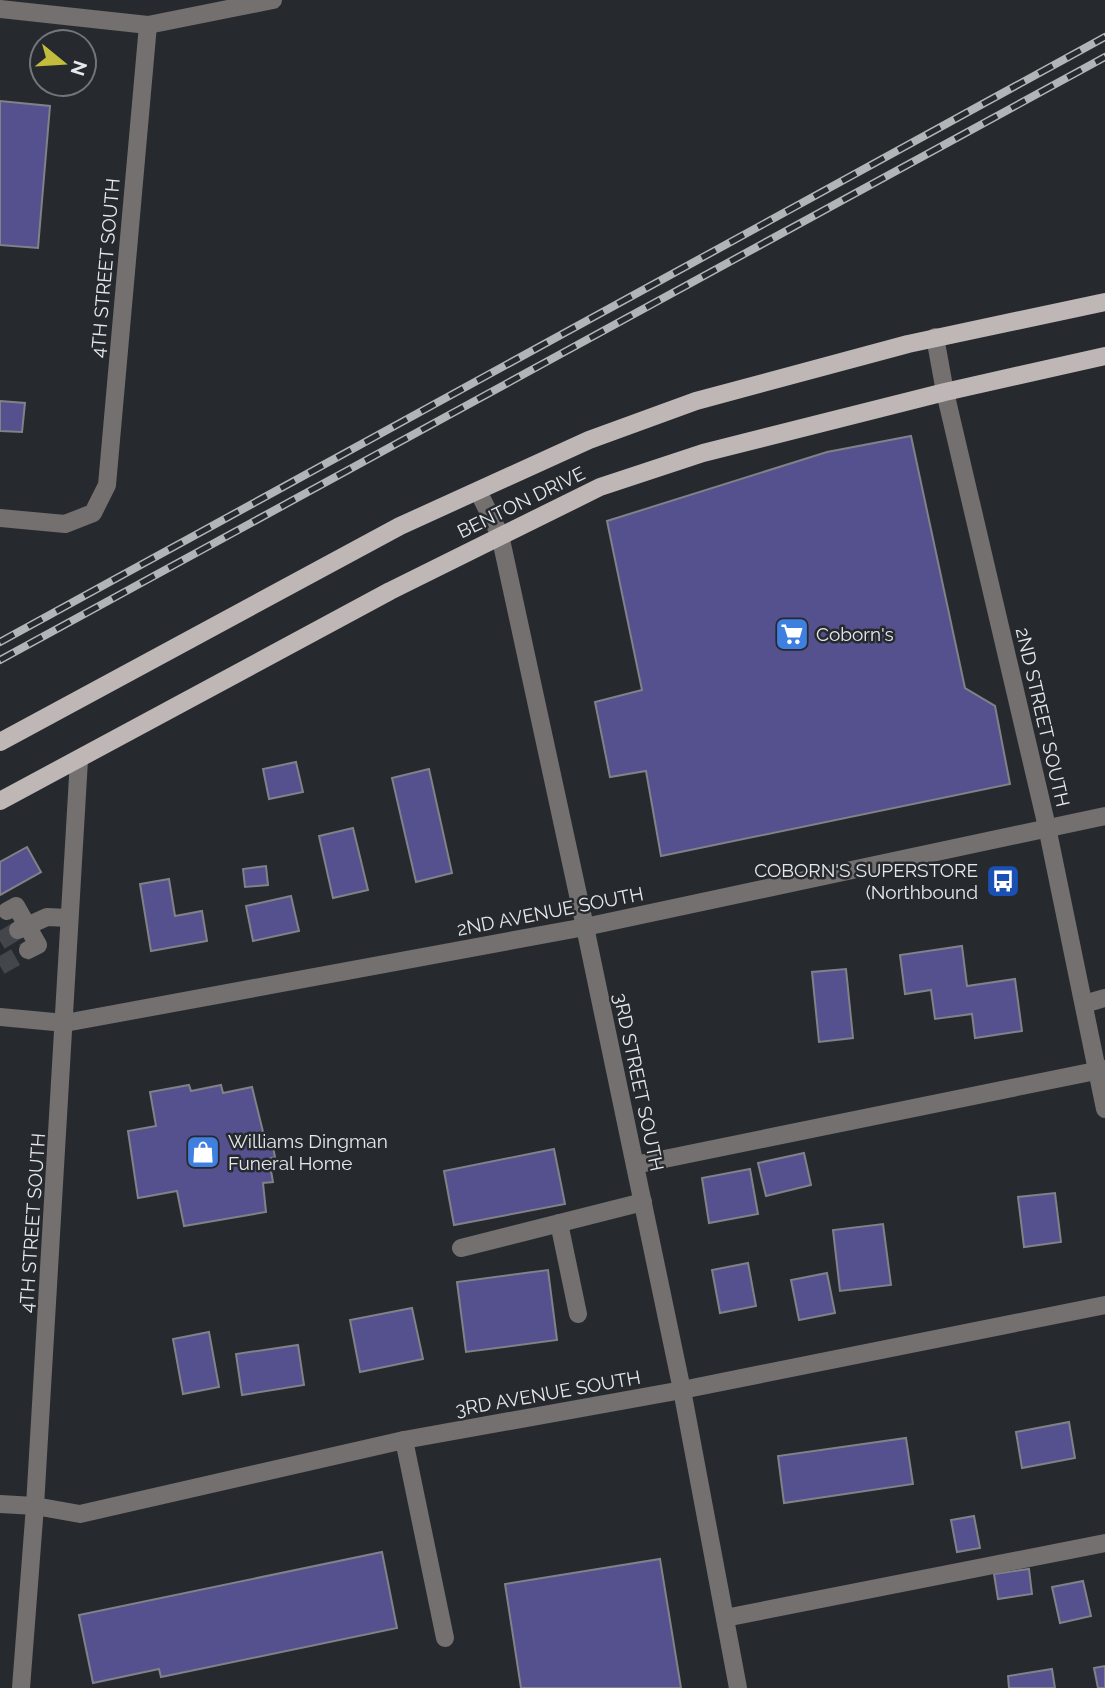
<svg xmlns="http://www.w3.org/2000/svg" width="1105" height="1688" font-family="Raleway,sans-serif">
	<style>
		.building { fill: #55508e; stroke: #818188; stroke-width: 2 }
		.lines { fill: none; stroke-linecap: round; stroke-linejoin: round }
		.minor-tunnel { stroke: #43464a; stroke-width: 18; stroke-dasharray: 18 9; stroke-linecap: butt }
		.minor { stroke: #73706f; stroke-width: 18 }
		.major { stroke: #beb7b6; stroke-width: 18 }
		.rail-casing { stroke: #b2b5b8; stroke-width: 8 }
		.rail { stroke: #262a2e; stroke-width: 5; stroke-dasharray: 16; stroke-linecap: butt }
		.labels { text-anchor: middle; stroke-width: 5; stroke-linejoin: round; paint-order: stroke }
		.street-label { font-size: 19px; fill: #e5e8eb; stroke: #262a2e }
		.poi-label { font-size: 19px; fill: #e5e8eb; stroke: #262a2e; text-anchor: start }
	</style>
	<rect width="100%" height="100%" fill="#262a2e"/>
	<g class="building">
		<path d="M0,101l50,5 -12,142 -38,-3z"/>
		<path d="M0,401l25,2 -3,29 -22,-1z"/>
		<path d="M911,436l54,252 30,18 15,78 -349,72 -15,-85 -36,6 -15,-75 47,-12 -35,-169 220,-69z"/>
		<path d="M296,762l7,30 -34,7 -6,-30z"/>
		<path d="M429,769l23,104 -36,9 -24,-104z"/>
		<path d="M353,828l15,62 -35,8 -14,-62z"/>
		<path d="M27,847l14,25 -41,23v-33z"/>
		<path d="M266,866l2,19 -23,2 -2,-18z"/>
		<path d="M169,879l6,37 27,-5 5,30 -56,10 -11,-67z"/>
		<path d="M291,896l8,35 -46,10 -7,-35z"/>
		<path d="M962,946l5,40 48,-7 7,52 -47,7 -3,-24 -37,5 -4,-29 -26,4 -5,-39z"/>
		<path d="M846,969l7,69 -34,4 -7,-70z"/>
		<path d="M189,1085l2,6 30,-6 2,8 29,-6 15,61 6,-1 2,10 -6,2 4,23 -10,1 3,29 -82,14 -7,-35 -39,7 -10,-67 28,-5 -6,-34z"/>
		<path d="M554,1149l11,55 -111,21 -10,-54z"/>
		<path d="M804,1153l7,32 -45,11 -8,-33z"/>
		<path d="M750,1169l8,45 -49,9 -7,-45z"/>
		<path d="M1055,1193l6,49 -37,5 -6,-50z"/>
		<path d="M883,1224l8,61 -51,6 -7,-61z"/>
		<path d="M748,1263l8,43 -36,7 -8,-43z"/>
		<path d="M548,1270l9,70 -91,12 -9,-70z"/>
		<path d="M827,1273l8,40 -36,7 -8,-40z"/>
		<path d="M412,1308l11,51 -63,13 -10,-52z"/>
		<path d="M209,1332l10,55 -36,7 -10,-55z"/>
		<path d="M298,1345l6,40 -62,10 -6,-41z"/>
		<path d="M1069,1422l6,36 -53,10 -6,-36z"/>
		<path d="M906,1438l7,46 -129,19 -6,-47z"/>
		<path d="M974,1516l6,32 -23,4 -6,-32z"/>
		<path d="M382,1552l15,76 -236,49 -2,-8 -66,14 -14,-68z"/>
		<path d="M660,1559l21,129h-160l-16,-104z"/>
		<path d="M1029,1569l3,25 -34,5 -4,-25z"/>
		<path d="M1083,1581l8,35 -31,7 -8,-36z"/>
		<path d="M1105,1666v22h-7l-4,-20z"/>
		<path d="M1052,1669l3,19h-46l-1,-12z"/>
	</g>
	<g class="lines">
		<g class="minor-tunnel">
			<path d="M0,941l18,-11"/>
			<path d="M0,966l28,-16"/>
		</g>
		<g class="minor">
			<path d="M0,9l148,16 125,-25"/>
			<path d="M935,337l10,55 102,435 58,282"/>
			<path d="M478,491l22,44 85,392 97,463 56,298"/>
			<path d="M0,518l65,6 28,-11 14,-28 41,-460"/>
			<path d="M7,911l9,-5 22,39 -10,5"/>
			<path d="M18,930l29,-13 22,1"/>
			<path d="M1084,1004l21,-6"/>
			<path d="M0,1017l65,6 520,-96 520,-111"/>
			<path d="M635,1165l470,-96"/>
			<path d="M559,1223l19,91"/>
			<path d="M461,1248l182,-46"/>
			<path d="M404,1440l41,198"/>
			<path d="M0,1504l35,2 45,8 324,-74 278,-50 423,-85"/>
			<path d="M725,1618l380,-75"/>
			<path d="M21,1688l14,-182 44,-746"/>
		</g>
		<g class="major">
			<path d="M0,742l400,-216 189,-86 107,-39 212,-57 197,-42"/>
			<path d="M0,801l390,-210 210,-104 103,-34 242,-61 160,-36"/>
		</g>
		<g class="rail-casing">
			<g id="rail">
				<path d="M0,642l1105,-605"/>
				<path d="M0,660l1105,-603"/>
			</g>
		</g>
		<use href="#rail" class="rail"/>
	</g>
	<defs>
		<g id="supermarket-square" transform="scale(1.75)"><rect x="-9" y="-9" width="18" height="18" rx="4" fill="#3f7fe0" stroke="#262a2e"/><path d="M-6-5.5h2.5l.6 2H6L4.5 2H-2.5L-4.4-4H-6ZM-1.5 3.2a1.3 1.3 0 1 0 .1 0ZM3 3.2a1.3 1.3 0 1 0 .1 0Z" fill="#fff"/></g>
		<g id="bus-square" transform="scale(1.75)"><rect x="-9" y="-9" width="18" height="18" rx="4" fill="#1a4fb4" stroke="#262a2e"/><path d="M-5-6H5V4H4V6H2V4H-2V6H-4V4H-5ZM-3.5-4V0h7V-4ZM-3.5 1.2v1.5H-2V1.2ZM2 1.2v1.5H3.5V1.2Z" fill="#fff"/></g>
		<g id="shop-square" transform="scale(1.75)"><rect x="-9" y="-9" width="18" height="18" rx="4" fill="#3f7fe0" stroke="#262a2e"/><path d="M-5-2.5h2.3a2.7 3.5 0 0 1 5.4 0H5L5.5 6h-11ZM-1.5-2.5h3a1.5 2.3 0 0 0-3 0Z" fill="#fff"/></g>
	</defs>
	<g fill-rule="evenodd">
		<use href="#supermarket-square" x="792" y="634"/>
		<use href="#bus-square" x="1003" y="881"/>
		<use href="#shop-square" x="203" y="1152"/>
	</g>
	<g class="labels">
		<g class="street-label">
			<text transform="translate(105 268) rotate(-85)" y="7">4TH STREET SOUTH</text>
			<text transform="translate(521 502) rotate(-26)" y="7">BENTON DRIVE</text>
			<text transform="translate(1043 717) rotate(77)" y="7">2ND STREET SOUTH</text>
			<text transform="translate(550 911) rotate(-11)" y="7">2ND AVENUE SOUTH</text>
			<text transform="translate(639 1082) rotate(78)" y="7">3RD STREET SOUTH</text>
			<text transform="translate(32 1223) rotate(-86)" y="7">4TH STREET SOUTH</text>
			<text transform="translate(548 1393) rotate(-10)" y="7">3RD AVENUE SOUTH</text>
		</g>
		<g class="poi-label">
			<text x="816" y="641">Coborn's</text>
			<text x="978" y="877" text-anchor="end">COBORN'S SUPERSTORE<tspan x="978" dy="22">(Northbound</tspan></text>
			<text x="228" y="1148">Williams Dingman<tspan x="228" dy="22">Funeral Home</tspan></text>
		</g>
	</g>
	<g transform="translate(63 63) rotate(108)"><circle r="33" fill="#262a2e" stroke="#72767a" stroke-width="2"/>
	<path d="M0-5L12 26L0 18L-12 26Z" fill="#c3bd3e"/>
	<text y="-10" font-size="19" font-weight="bold" text-anchor="middle" fill="#e5e8eb">N</text>
	</g>
</svg>
